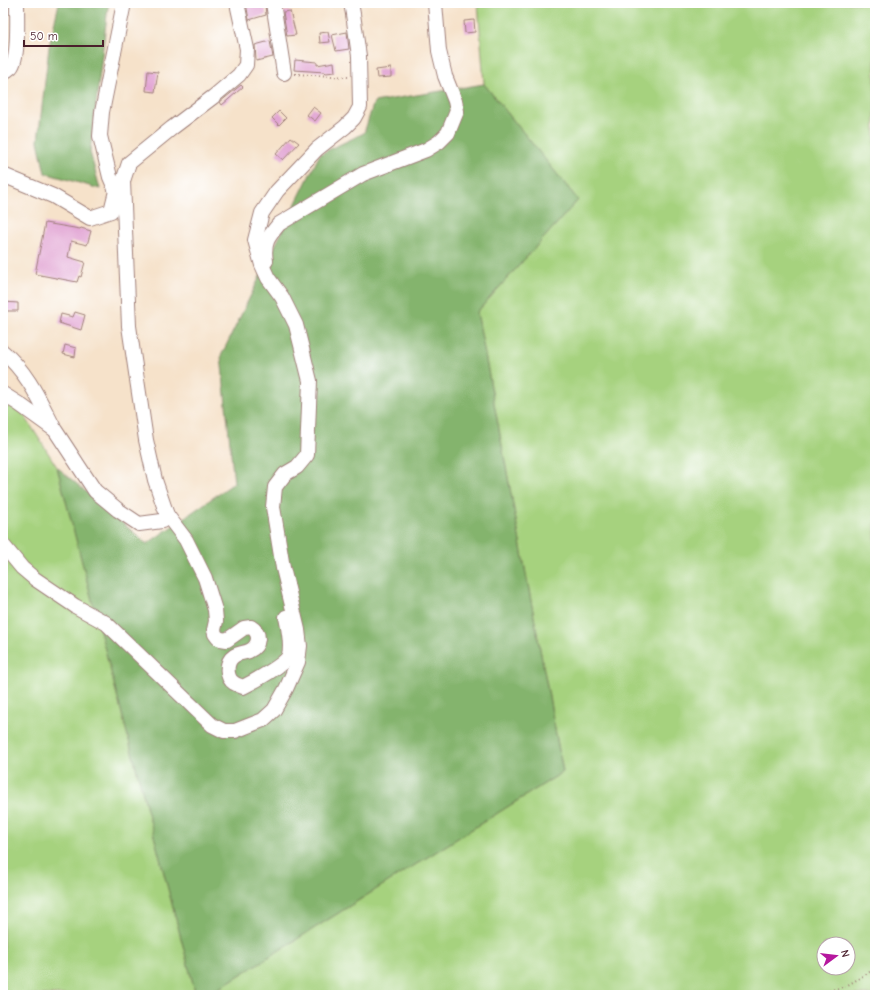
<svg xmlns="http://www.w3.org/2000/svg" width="878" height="998" font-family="'Comic Neue',sans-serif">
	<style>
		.green { fill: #a6d27e; stroke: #787854; fill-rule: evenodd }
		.forest { fill: #84b46d; stroke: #676a4c }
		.building { fill: #e2a6d4 }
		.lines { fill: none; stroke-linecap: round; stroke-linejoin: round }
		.minor-casing { stroke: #a0807a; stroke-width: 16 }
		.path { stroke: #a0807a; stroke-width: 2; stroke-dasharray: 1 3; stroke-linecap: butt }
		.minor { stroke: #fff; stroke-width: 14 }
	</style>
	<rect width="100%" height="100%" fill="#fff"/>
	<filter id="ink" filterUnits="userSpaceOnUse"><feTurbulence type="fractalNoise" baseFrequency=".025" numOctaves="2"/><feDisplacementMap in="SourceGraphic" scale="8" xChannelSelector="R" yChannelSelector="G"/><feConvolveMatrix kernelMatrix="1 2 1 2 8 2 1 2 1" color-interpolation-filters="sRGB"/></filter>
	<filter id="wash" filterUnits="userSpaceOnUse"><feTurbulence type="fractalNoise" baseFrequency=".012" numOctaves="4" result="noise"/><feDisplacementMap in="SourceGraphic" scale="16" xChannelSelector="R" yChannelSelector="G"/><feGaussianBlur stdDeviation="0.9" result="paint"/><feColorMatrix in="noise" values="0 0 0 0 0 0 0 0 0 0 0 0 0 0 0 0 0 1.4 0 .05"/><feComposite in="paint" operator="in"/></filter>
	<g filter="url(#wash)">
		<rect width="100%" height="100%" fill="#f6e2ca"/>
		<g class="green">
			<path d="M478,3h397v992h-667l355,-223 -86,-460 101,-112 -94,-116zM824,944h24v24h-24z"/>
			<path d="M3,393l9,3 45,71 139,528h-193z"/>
		</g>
		<g class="forest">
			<path d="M59,3h51l-2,4 -18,145 10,37 -55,-16 -7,-32 11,-94z"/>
			<path d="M484,84l94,116 -101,112 86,460 -355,223h-12l-139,-528 90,77 87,-61 -13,-127 99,-202 44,-21 10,-31z"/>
		</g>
		<g id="blocks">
			<g class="building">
				<path d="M246,3h19l1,12 -17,5z"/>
				<path d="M290,11l6,24 -9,1 -4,-24z"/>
				<path d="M474,20l1,12 -10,1 -1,-12z"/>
				<path d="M328,32l2,10 -10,1 -1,-10z"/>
				<path d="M347,32l2,17 -13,2 -4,-16z"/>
				<path d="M270,41l3,16 -17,4 -1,-16z"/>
				<path d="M295,60l22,2v3l17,-3 1,10 -9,1 -1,-1 -31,-2z"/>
				<path d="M391,68v9l-14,1 -1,-8z"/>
				<path d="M148,71l10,1 -3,20 -9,-1z"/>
				<path d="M241,85l2,2 -21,18 -2,-3z"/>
				<path d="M313,107l8,6 -6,8 -8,-6z"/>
				<path d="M279,111l7,7 -7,7 -7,-7z"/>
				<path d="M291,137l8,6 -16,17 -7,-6z"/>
				<path d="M45,223l35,6 1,-1 10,3 -4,14 -16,-4 -3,16 17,5 -4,15 -2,-1 -2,6 -42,-8z"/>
				<path d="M4,302l14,1v8h-14z"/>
				<path d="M75,312l10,3 -4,15 -22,-7 2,-9 12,3z"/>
				<path d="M65,345l11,3 -1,9 -12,-3z"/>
			</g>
		</g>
	</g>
	<g filter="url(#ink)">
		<use href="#blocks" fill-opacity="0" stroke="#a0807a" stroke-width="1"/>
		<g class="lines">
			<g class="minor-casing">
				<g id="minor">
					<path d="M273,3l11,70"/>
					<path d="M3,72c3,-1 6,-3 8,-5 8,-9 6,-51 6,-64"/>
					<path d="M3,175l50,21 37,22 21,-7 5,-20 7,-10 6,-18 43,-35 41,-31 26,-22 7,-10 1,-16 -10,-46"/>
					<path d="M123,181l6,145 17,114 9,40 12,35 19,25 19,38 10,32 1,11 -2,9 1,4 3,4 3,1 6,1 17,-12 7,-1c10,6 9,19 -2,24 -5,2 -11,2 -15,5 -9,6 -8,22 0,27 3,2 7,3 9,4 10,-5 43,-23 46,-32 3,-12 -1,-27 -3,-38"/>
					<path d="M116,191l-6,-14 -10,-41 2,-24 22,-109"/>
					<path d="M266,261c-3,-18 2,-24 13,-37l84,-50 63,-24 13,-8 9,-9 9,-22 -2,-10 -10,-25 -6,-25 -4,-48"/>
					<path d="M3,352c24,20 36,47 50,74"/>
					<path d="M3,394l16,10 36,26 40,61 23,19 21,14 23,-3 5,-6"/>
					<path d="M3,545l19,23 13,11 40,27 31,17 106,102 12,6h11l28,-11 11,-10 12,-21 12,-27 2,-16 -2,-16 -15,-62 -10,-61 2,-20 10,-13 12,-7 10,-12 3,-74 -14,-56 -14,-28 -14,-19 -6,-13 -7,-25 7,-27 15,-22 40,-42 28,-22 9,-9 6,-11 -1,-51 -6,-42 -2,-11"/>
				</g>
			</g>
			<g class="path">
				<path d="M295,74l54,3"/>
				<path d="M814,995l32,-9 29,-17"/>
			</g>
			<use href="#minor" class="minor"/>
		</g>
	</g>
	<rect width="878" height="998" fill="none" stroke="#fff" stroke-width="16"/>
	<g transform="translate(836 956) rotate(75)"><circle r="19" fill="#ffffff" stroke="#b7a5aa"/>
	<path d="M0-3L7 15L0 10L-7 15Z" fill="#b5179e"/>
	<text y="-6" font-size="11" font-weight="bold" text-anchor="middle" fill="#4a1f2b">N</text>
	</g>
	<path d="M24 40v6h79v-6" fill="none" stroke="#4a1f2b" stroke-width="2"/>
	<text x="30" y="40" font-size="12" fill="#4a1f2b" stroke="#ffffff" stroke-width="3" paint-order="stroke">50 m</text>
</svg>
